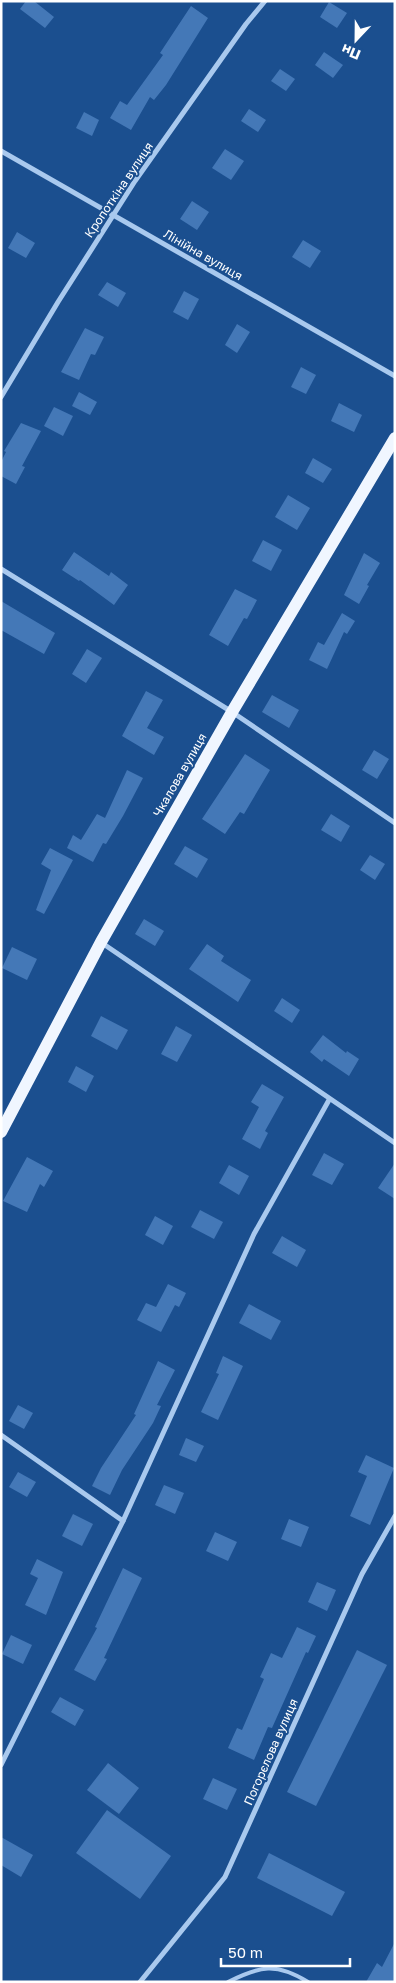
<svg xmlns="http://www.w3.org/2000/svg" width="396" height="1983" font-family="'Golos Text',sans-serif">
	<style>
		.building { fill: #4478b7 }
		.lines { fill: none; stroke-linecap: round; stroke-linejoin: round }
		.service { stroke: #a9c9ee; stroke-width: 4 }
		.minor { stroke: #a9c9ee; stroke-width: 5 }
		.primary { stroke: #f0f6ff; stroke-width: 12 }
		.labels { text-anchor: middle; stroke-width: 4; stroke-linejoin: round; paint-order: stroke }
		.street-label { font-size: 12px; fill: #fff; stroke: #1b4f8f }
	</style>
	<rect width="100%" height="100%" fill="#1b4f8f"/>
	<g class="building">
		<path d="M26,1h8l20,16 -9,11 -25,-19z"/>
		<path d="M329,2l18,11 -10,15 -17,-11z"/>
		<path d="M191,6l17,12 -42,67 -12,15 -4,-3 -19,33 -21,-12 10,-17 7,4 36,-50 -3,-2z"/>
		<path d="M324,52l19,13 -10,13 -18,-13z"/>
		<path d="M280,69l15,10 -9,12 -15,-10z"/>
		<path d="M249,109l17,11 -8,12 -17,-11z"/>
		<path d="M84,112l15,8 -7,16 -16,-8z"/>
		<path d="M225,149l19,12 -13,19 -19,-12z"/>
		<path d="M192,201l17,11 -12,18 -17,-11z"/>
		<path d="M17,232l18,11 -9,15 -18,-10z"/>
		<path d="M303,240l18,11 -11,17 -18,-11z"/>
		<path d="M107,282l19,11 -8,14 -20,-12z"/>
		<path d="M184,291l15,8 -11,21 -15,-8z"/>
		<path d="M237,324l13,8 -13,21 -12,-8z"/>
		<path d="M85,328l19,9 -9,18 -4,-1 -12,26 -18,-8z"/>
		<path d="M301,367l15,8 -10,19 -15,-7z"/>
		<path d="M79,392l18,10 -7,13 -18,-9z"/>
		<path d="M339,403l23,12 -8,17 -23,-11z"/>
		<path d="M54,407l19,9 -10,20 -19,-10z"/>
		<path d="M21,423l20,8 -19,35 3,1 -9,17 -15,-8v-14l5,-10 -2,-1z"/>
		<path d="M313,458l19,11 -9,14 -18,-10z"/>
		<path d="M288,495l22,13 -13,22 -22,-13z"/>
		<path d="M263,540l19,10 -11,21 -19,-10z"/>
		<path d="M74,552l35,24 2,-4 17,13 -14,20 -34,-25 -1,1 -17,-11z"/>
		<path d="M364,553l16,10 -13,22 2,1 -10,18 -15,-9z"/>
		<path d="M235,589l22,11 -10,19 -3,-1 -16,28 -19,-11z"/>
		<path d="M1,601l54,32 -11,21 -43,-24z"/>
		<path d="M342,613l13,8 -8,13 -3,-2 -17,37 -18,-9 9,-18 6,3z"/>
		<path d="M87,649l15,9 -16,25 -14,-9z"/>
		<path d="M146,691l17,9 -16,28 17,9 -10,18 -32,-19z"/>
		<path d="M272,695l27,15 -10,18 -27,-16z"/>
		<path d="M374,750l15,9 -12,20 -15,-9z"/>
		<path d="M245,754l25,16 -26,44 -4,-2 -15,22 -23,-15z"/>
		<path d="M127,770l16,8 -20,38 -17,28 -3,-1 -10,19 -26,-14 6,-13 8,5 16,-26 8,4z"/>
		<path d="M331,814l19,12 -9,16 -20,-12z"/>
		<path d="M185,846l23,13 -11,19 -23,-14z"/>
		<path d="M50,848l23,12 -29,54 -8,-4 15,-40 -10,-6z"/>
		<path d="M370,855l15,9 -10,16 -15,-10z"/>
		<path d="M144,919l20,12 -9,15 -20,-12z"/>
		<path d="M207,944l17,12 -3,5 30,19 -13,22 -49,-33z"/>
		<path d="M12,947l25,12 -10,21 -25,-12z"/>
		<path d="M282,998l18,12 -8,13 -18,-12z"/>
		<path d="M101,1016l27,14 -11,20 -26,-14z"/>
		<path d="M176,1026l16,9 -15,27 -16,-8z"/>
		<path d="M323,1035l23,18 1,-2 12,8 -10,17 -25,-17 -2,3 -12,-10z"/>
		<path d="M76,1066l18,10 -8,16 -18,-10z"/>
		<path d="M262,1084l22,13 -19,34 3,2 -8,16 -18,-10 17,-32 -8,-5z"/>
		<path d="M324,1153l20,11 -12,21 -20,-10z"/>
		<path d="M27,1157l26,14 -9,16 -4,-3 -13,28 -24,-11z"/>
		<path d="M395,1163v36l-17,-11z"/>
		<path d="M229,1165l20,11 -10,19 -20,-12z"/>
		<path d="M200,1210l23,12 -9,17 -23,-12z"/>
		<path d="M155,1216l18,10 -10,19 -18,-10z"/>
		<path d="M282,1236l24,14 -9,17 -25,-14z"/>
		<path d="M168,1284l18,9 -7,14 -4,-2 -14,27 -24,-12 9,-17 10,4z"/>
		<path d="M249,1304l32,17 -10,19 -32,-17z"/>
		<path d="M223,1356l20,10 -25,54 -17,-8 18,-38 -3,-1z"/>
		<path d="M158,1361l17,9 -18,35 4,1 -8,17 -31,47 -12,25 -18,-9 9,-18 35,-53 -2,-1z"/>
		<path d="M18,1405l15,8 -9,16 -15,-8z"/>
		<path d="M186,1438l18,8 -8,16 -17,-7z"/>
		<path d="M366,1455l28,13 -24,57 -20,-9 17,-40 -9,-4z"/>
		<path d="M18,1472l18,10 -9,15 -18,-10z"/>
		<path d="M164,1485l20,8 -9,21 -20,-9z"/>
		<path d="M73,1514l20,10 -11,22 -20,-10z"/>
		<path d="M289,1519l20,8 -8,20 -20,-8z"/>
		<path d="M215,1532l22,10 -9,19 -22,-10z"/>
		<path d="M37,1559l26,13 -17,43 -21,-10 13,-27 -8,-4z"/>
		<path d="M123,1568l19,10 -38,80 3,1 -12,22 -21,-11 23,-42 -2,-1z"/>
		<path d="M317,1582l19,8 -9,21 -19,-9z"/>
		<path d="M297,1627l19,9 -8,17 -2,-1 -34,76 -4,-1 -14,33 -26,-12 9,-20 5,2 22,-51 -4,-2 11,-24 11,5z"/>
		<path d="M11,1635l21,10 -9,19 -21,-10z"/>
		<path d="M357,1650l30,15 -71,141 -29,-14z"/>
		<path d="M60,1697l24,13 -9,16 -24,-14z"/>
		<path d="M108,1763l31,25 -20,26 -32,-24z"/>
		<path d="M213,1778l24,11 -10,21 -24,-11z"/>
		<path d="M107,1810l64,46 -31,43 -64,-46z"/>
		<path d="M1,1837l32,18 -12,22 -20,-12z"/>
		<path d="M269,1853l76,39 -13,24 -75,-38z"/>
		<path d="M395,1942v40h-29l11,-19 5,4z"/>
	</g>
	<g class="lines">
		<path class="service" d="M228,1982c32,-16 48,-20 80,0"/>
		<g class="minor">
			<path d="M1,151l394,225"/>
			<path d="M1,397l57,-95 77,-121 111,-157 19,-23"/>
			<path d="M1,569l231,143 163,111"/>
			<path d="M102,943l293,200"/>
			<path d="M1,1435l122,86"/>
			<path d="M1,1765l122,-244 131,-287 75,-134"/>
			<path d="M140,1982l85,-105 137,-303 33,-58"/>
		</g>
		<path class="primary" d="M1,1132l100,-190 131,-230 163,-274"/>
	</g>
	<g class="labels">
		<g class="street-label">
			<text transform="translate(119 190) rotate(-56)" y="4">Кропоткіна вулиця</text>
			<text transform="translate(203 255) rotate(30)" y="4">Лінійна вулиця</text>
			<text transform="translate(180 775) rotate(-60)" y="4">Чкалова вулиця</text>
			<text transform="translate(271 1752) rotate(-66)" y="4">Погорєлова вулиця</text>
		</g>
	</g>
	<rect width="396" height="1983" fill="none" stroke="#ffffff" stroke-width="5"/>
	<g transform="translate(356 40) rotate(202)" stroke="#1b4f8f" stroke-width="4" paint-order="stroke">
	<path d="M0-4L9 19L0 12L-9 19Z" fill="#ffffff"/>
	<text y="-8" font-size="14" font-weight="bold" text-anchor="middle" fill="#ffffff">Пн</text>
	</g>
	<path d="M221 1958v8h129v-8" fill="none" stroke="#ffffff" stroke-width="2.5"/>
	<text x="228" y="1958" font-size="15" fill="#ffffff" stroke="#1b4f8f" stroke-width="4" paint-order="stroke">50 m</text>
</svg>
